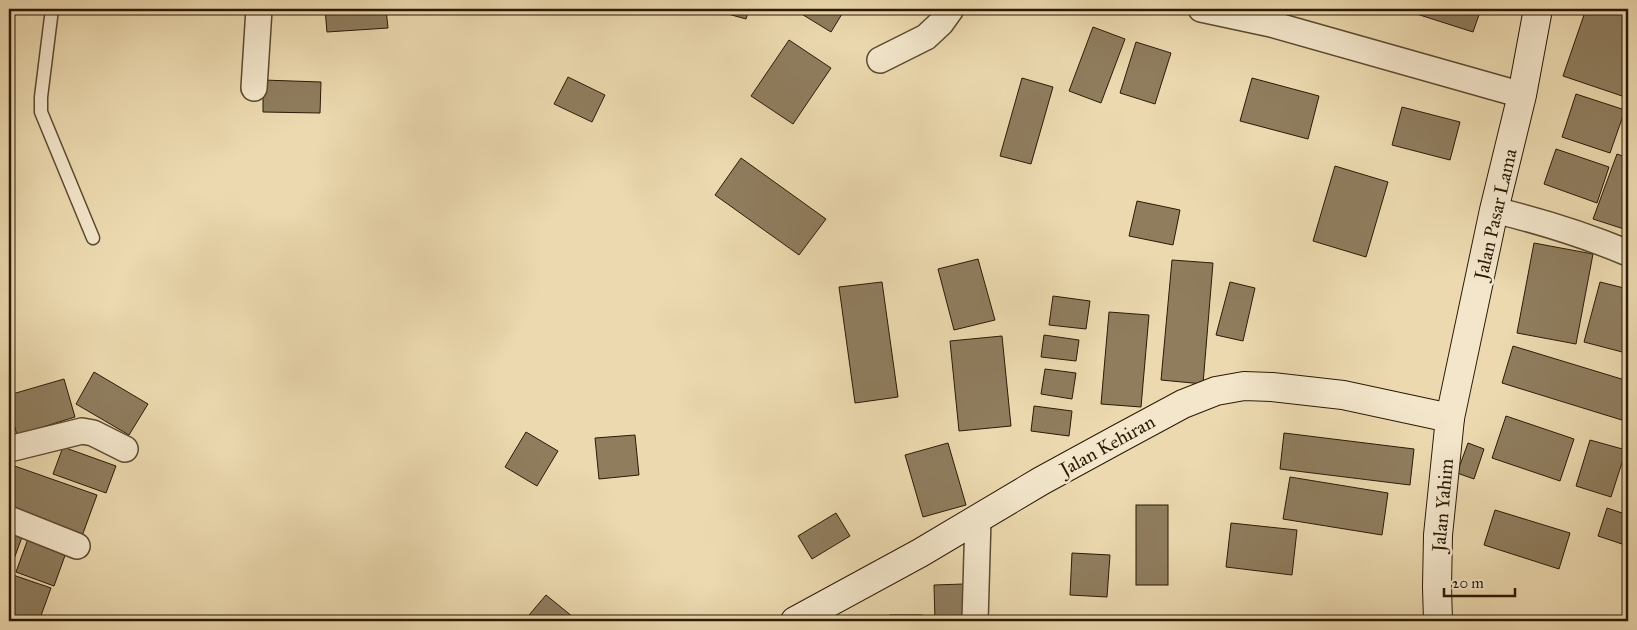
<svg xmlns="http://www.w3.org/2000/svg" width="1637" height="630" font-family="'IM FELL Great Primer',serif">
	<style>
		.building { fill: #8f7d5e; stroke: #2b1a06 }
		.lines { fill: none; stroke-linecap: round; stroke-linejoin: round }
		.lane-casing { stroke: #5b4a30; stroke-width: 15 }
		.street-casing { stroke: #5b4a30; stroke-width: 28 }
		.secondary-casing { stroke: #2b1a06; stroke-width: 30 }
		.lane { stroke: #f3e6cb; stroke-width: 12 }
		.street { stroke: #f3e6cb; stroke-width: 25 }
		.secondary { stroke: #f3e6cb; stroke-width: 28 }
		.labels { text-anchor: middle; stroke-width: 5; stroke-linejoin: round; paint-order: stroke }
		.street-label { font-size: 19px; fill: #2b1a06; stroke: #f3e6cb }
	</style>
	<rect width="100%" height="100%" fill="#ecd9af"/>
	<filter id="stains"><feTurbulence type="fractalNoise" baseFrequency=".004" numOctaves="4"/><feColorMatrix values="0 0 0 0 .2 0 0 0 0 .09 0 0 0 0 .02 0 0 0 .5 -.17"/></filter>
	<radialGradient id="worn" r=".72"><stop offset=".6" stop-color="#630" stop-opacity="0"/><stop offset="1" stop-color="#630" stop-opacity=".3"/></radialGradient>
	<g class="building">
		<path d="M325,9h61l2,19 -61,4z"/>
		<path d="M710,9h39l-3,10z"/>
		<path d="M802,9h43l-14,23 -31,-19z"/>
		<path d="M1401,9h80l-8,23z"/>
		<path d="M1586,9h42v89l-65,-22z"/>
		<path d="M1093,27l32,12 -24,64 -32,-12z"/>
		<path d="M789,40l42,28 -38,56 -42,-28z"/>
		<path d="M1136,42l35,11 -16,51 -35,-11z"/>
		<path d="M568,77l37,18 -13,27 -38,-18z"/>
		<path d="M1022,78l31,9 -22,77 -31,-8z"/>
		<path d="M1252,78l67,18 -11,43 -68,-18z"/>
		<path d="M263,80l58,2 -1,31 -57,-1z"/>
		<path d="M1576,94l49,16 -15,43 -48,-16z"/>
		<path d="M1402,107l58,15 -10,38 -58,-15z"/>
		<path d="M1556,149l53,18 -12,36 -53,-19z"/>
		<path d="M1617,154l11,4v68l-1,4 -34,-11z"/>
		<path d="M741,158l85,61 -27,36 -84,-60z"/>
		<path d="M1335,166l53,16 -22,75 -53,-16z"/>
		<path d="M1137,201l43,9 -7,35 -44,-9z"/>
		<path d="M1534,243l59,11 -17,90 -59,-11z"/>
		<path d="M978,259l17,61 -41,10 -16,-61z"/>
		<path d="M1172,260l41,3 -10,121 -42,-4z"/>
		<path d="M882,282l16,115 -43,6 -16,-116z"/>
		<path d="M1230,282l25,6 -12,53 -27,-6z"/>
		<path d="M1600,282l28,7v56l-2,8 -42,-11z"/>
		<path d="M1053,296l37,5 -4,28 -37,-4z"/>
		<path d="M1109,312l40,3 -8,92 -40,-3z"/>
		<path d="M1044,335l35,5 -3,21 -35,-4z"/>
		<path d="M1002,336l9,90 -52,5 -9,-90z"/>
		<path d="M1513,346l115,35v28l-3,12 -123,-38z"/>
		<path d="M1045,369l31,4 -4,26 -31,-5z"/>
		<path d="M94,372l54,32 -19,31 -53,-31z"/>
		<path d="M64,379l11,38 -58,18 -8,-29v-11z"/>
		<path d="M1034,406l38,5 -3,25 -38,-5z"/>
		<path d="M1506,416l68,23 -14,42 -68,-23z"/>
		<path d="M526,432l32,19 -21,35 -32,-19z"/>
		<path d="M1284,433l130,16 -4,36 -130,-16z"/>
		<path d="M635,435l4,40 -40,4 -4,-41z"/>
		<path d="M1590,440l36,10 -15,47 -35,-11z"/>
		<path d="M948,443l18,62 -43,12 -18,-62z"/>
		<path d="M1468,443l16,6 -10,30 -17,-6z"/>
		<path d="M63,447l53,19 -10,27 -53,-19z"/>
		<path d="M9,464l88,31 -15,41 -73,-27z"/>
		<path d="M1290,477l98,16 -6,42 -99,-16z"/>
		<rect x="1136" y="505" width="32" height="80"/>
		<path d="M1607,508l21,7v31l-30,-10z"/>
		<path d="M1495,510l75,23 -11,36 -75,-24z"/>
		<path d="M836,513l14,23 -38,23 -14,-23z"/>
		<path d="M1231,523l66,7 -5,45 -66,-8z"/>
		<path d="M9,532l13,5 -12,33h-1z"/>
		<path d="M29,536l38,14 -13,36 -38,-14z"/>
		<path d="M1072,553l38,2 -3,42 -37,-2z"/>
		<path d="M13,575l38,13 -12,33h-20l-10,-3v-33z"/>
		<path d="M964,584l2,37h-31l-1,-36z"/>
		<path d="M546,595l32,26h-54z"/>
		<rect x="890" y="615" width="32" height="6"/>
	</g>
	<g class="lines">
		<g class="lane-casing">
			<path id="lane" d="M52,9l-11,88v15l52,126"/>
		</g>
		<g class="street-casing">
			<g id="street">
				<path d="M1201,9l70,15 251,71"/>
				<path d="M880,60l46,-23 15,-14 10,-14"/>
				<path d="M254,88l5,-79"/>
				<path d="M1494,210c46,11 91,25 134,43"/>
				<path d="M9,449l73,-18 11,2 32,16"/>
				<path d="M9,519l68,27"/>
				<path d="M975,621l3,-102"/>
			</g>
		</g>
		<g class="secondary-casing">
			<g id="secondary">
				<path d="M795,621l125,-68 121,-72 77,-42 65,-35 33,-13 28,-5 28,1 71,8 107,23"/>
				<path d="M1438,621l-1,-34 1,-52 12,-117 44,-208 28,-115 16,-86"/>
			</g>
		</g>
		<use href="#lane" class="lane"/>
		<use href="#street" class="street"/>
		<use href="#secondary" class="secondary"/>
	</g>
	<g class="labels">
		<g class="street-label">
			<text transform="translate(1495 214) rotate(-77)" y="7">Jalan Pasar Lama</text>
			<text transform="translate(1107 445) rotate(-29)" y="7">Jalan Kehiran</text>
			<text transform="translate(1442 505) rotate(-85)" y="7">Jalan Yahim</text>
		</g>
	</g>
	<rect width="1637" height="630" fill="none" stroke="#ecd9af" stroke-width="30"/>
	<rect x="10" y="10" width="1617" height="610" fill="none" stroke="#2b1a06" stroke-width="2.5"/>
	<rect x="15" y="15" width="1607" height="600" fill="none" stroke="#2b1a06"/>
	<path d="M1444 588v8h71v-8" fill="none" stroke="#2b1a06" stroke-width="2.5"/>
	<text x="1452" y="588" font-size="15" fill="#2b1a06" stroke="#f3e6cb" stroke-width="4" paint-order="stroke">20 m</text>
	<rect width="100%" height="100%" filter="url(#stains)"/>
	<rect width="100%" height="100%" fill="url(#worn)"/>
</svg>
